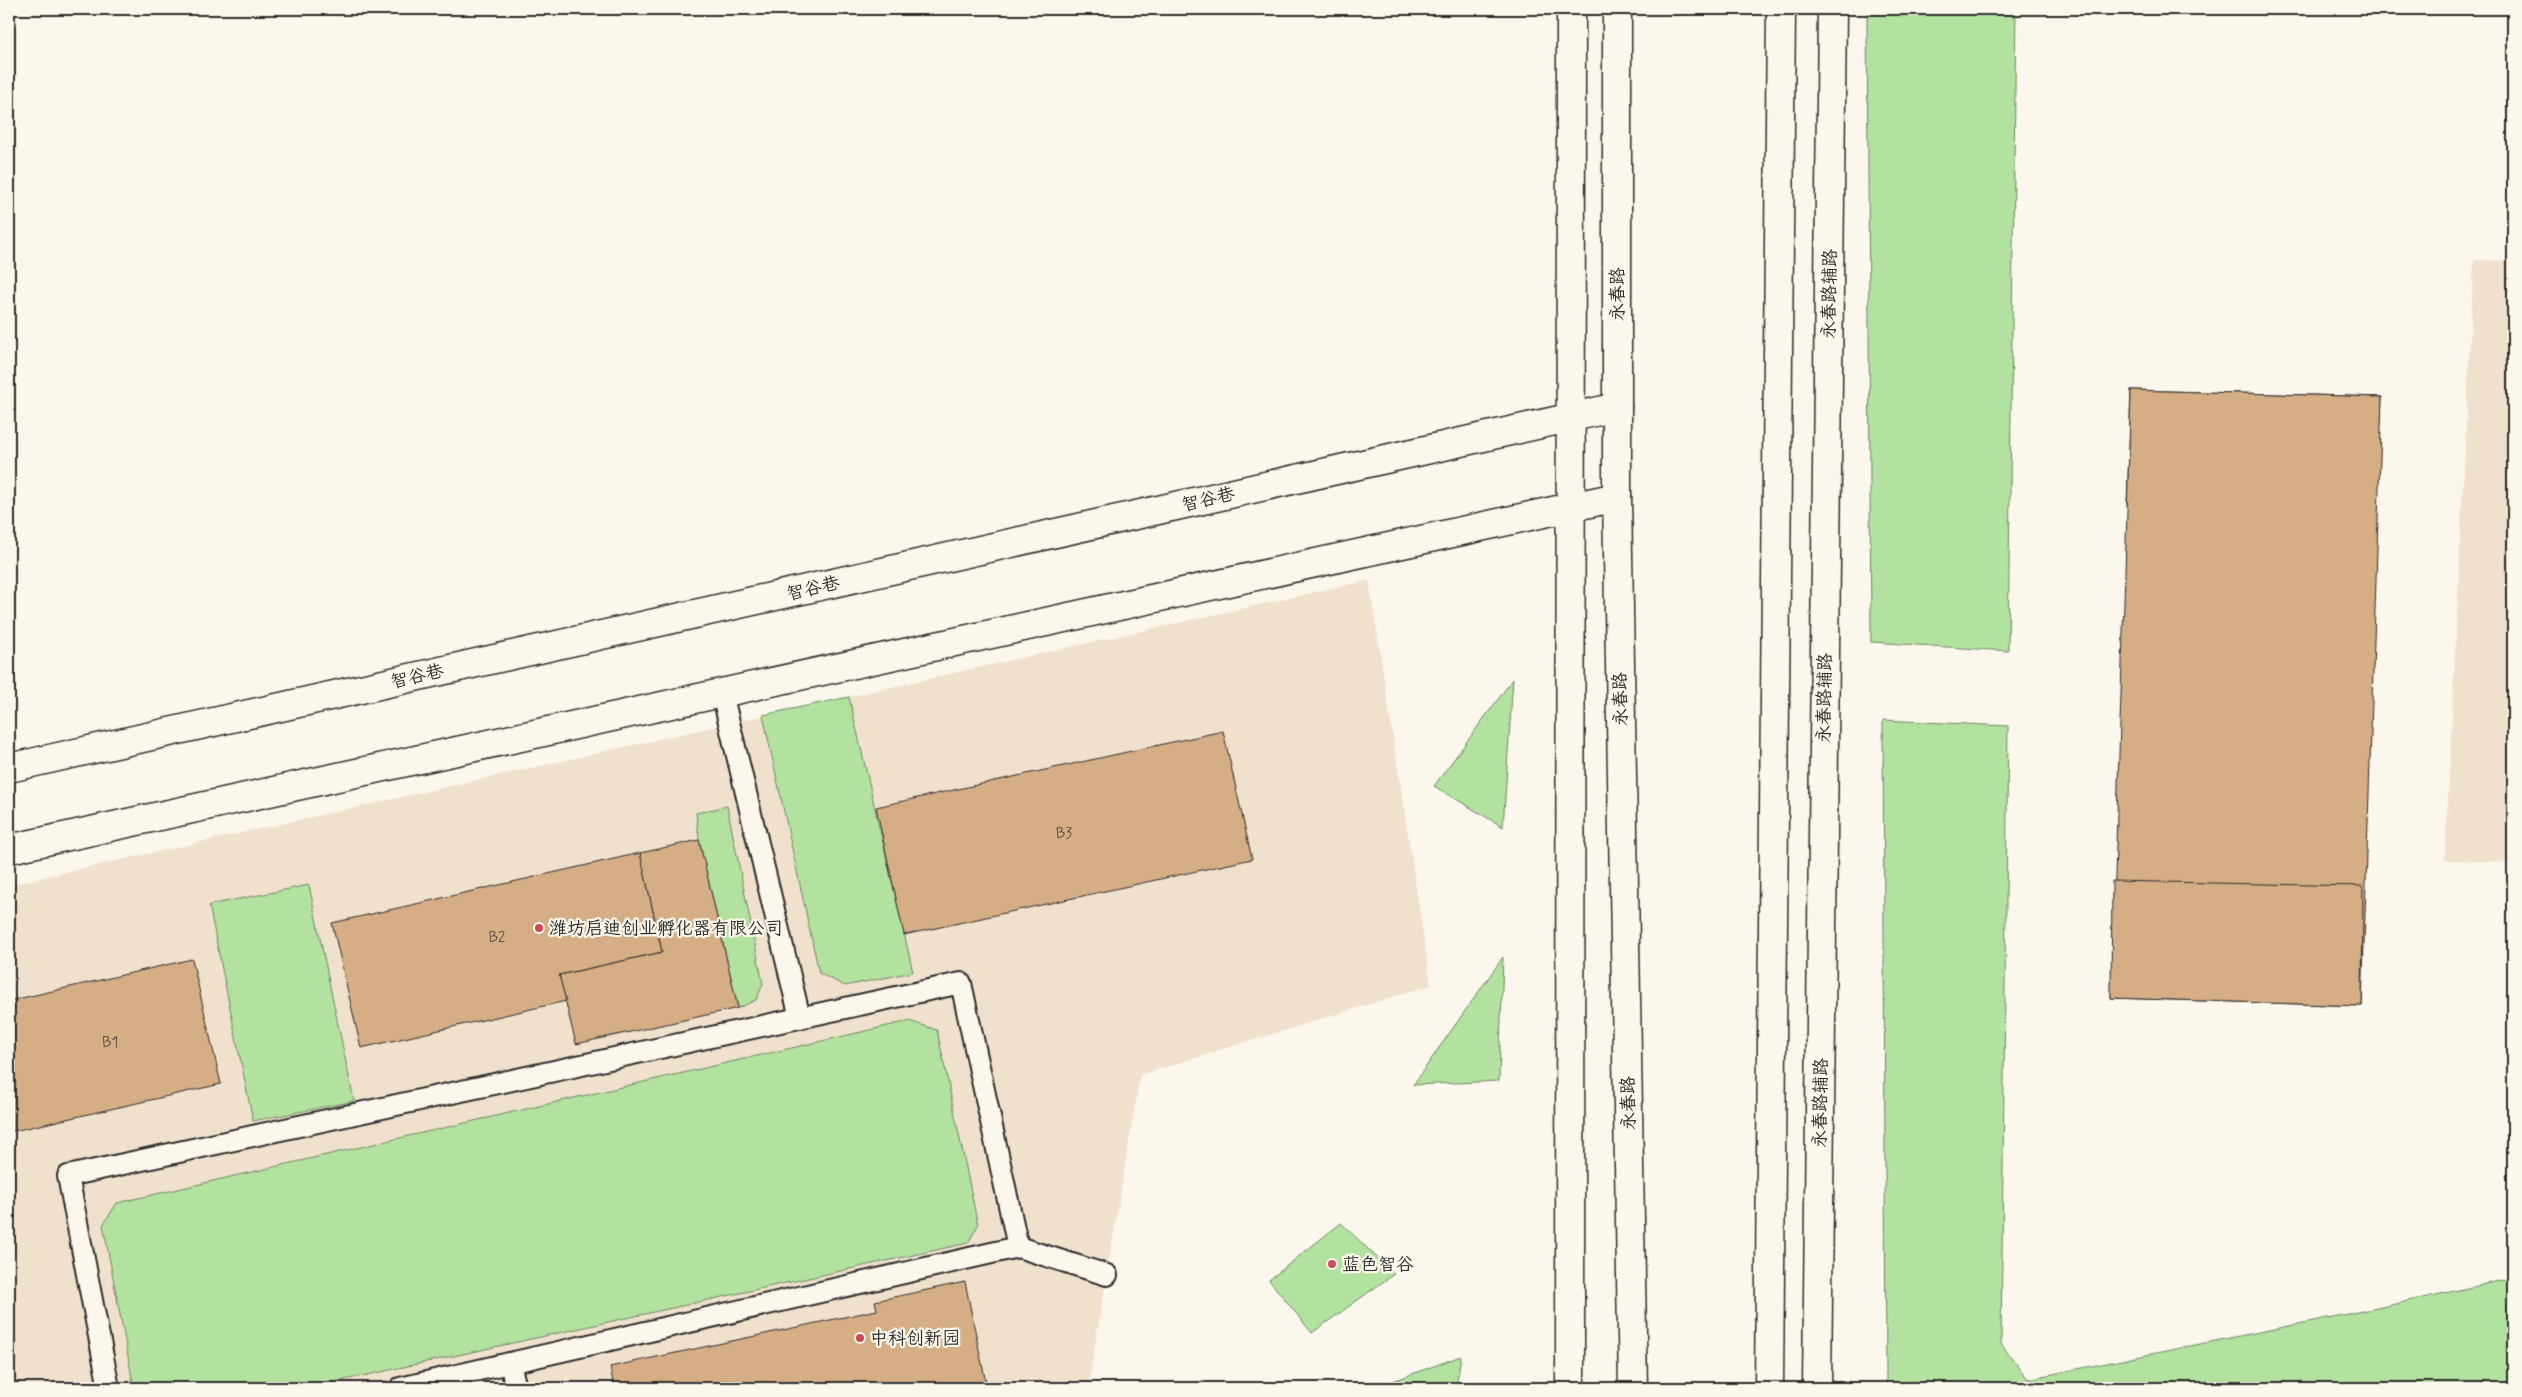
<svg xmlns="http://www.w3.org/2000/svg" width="2522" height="1397" font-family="Mynerve,'LXGW WenKai TC',sans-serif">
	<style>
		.built { fill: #f0e1cd }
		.green { fill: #b2e1a0; stroke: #6e8666 }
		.building { fill: #d5ae86; stroke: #2b2b2b }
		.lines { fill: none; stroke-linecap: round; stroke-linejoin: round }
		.service-casing { stroke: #2b2b2b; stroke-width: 24 }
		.minor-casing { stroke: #2b2b2b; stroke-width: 31 }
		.tertiary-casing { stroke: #2b2b2b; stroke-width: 31 }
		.primary-casing { stroke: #2b2b2b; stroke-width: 31 }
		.service { stroke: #fbf7ec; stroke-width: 20 }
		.minor { stroke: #fbf7ec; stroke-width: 28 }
		.tertiary { stroke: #fbf7ec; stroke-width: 28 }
		.primary { stroke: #fbf7ec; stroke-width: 28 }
		.poi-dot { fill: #d1495b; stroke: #fbf7ec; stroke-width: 2 }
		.labels { text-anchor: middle; stroke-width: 4.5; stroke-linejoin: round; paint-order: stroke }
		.number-label { font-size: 15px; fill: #564c42 }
		.street-label { font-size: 18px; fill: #2b2b2b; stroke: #fbf7ec }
		.poi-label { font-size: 18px; fill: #2b2b2b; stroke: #fbf7ec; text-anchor: start }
	</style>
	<rect width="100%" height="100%" fill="#fbf7ec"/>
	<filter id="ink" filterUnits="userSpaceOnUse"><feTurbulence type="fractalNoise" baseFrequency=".02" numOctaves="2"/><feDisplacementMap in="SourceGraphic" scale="10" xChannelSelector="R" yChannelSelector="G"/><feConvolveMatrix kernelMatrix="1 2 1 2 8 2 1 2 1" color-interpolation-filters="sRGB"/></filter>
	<g filter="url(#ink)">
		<g class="built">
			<path d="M2474,260l39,1v601l-68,-2z"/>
			<path d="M1369,580l62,405 -291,90 -52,313h-1079v-503z"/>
		</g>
		<g class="green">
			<path d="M1867,9l149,1 -8,641 -137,-9z"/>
			<path d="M1513,679l-10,148 -69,-41z"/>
			<path d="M849,697l64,275 -68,14 -26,-13 -56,-258z"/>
			<path d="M1883,720l125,6 -7,618 27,35 349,-71 136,-30v110h-627z"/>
			<path d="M727,806l36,178 -7,16 -18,8 -39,-168 -3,-27z"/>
			<path d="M309,885l45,216 -101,20 -44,-216z"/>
			<path d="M1503,957l-4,124 -86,4z"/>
			<path d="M909,1021l28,9 41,195 -10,18 -660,145h-174l-31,-163 14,-22z"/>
			<path d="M1341,1223l53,51 -82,59 -43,-53z"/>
			<path d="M1461,1356l-5,32h-82z"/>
		</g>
		<g class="building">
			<path d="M2131,390l251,7 -6,119 -249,-10z"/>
			<path d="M2131,390l251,7 -20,609 -251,-8z"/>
			<path d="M1223,731l29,128 -348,76 -28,-128z"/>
			<path d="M699,840l39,168 -162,36 -17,-69 103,-23 -22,-99z"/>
			<path d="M640,853l22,99 -103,23 7,26 -205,47 -29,-125z"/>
			<path d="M2112,881l251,5 -1,120 -251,-8z"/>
			<path d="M192,959l29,125 -212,48v-131z"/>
			<path d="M965,1282l22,106h-373l-4,-21 267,-57 -2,-9z"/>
		</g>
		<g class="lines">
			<g class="service-casing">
				<g id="service">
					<path d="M722,693l78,325"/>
					<path d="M1018,1247l89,28"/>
					<path d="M510,1363l6,25"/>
					<path d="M109,1388l-41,-212 893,-193 57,264 -618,141"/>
				</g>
			</g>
			<g class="minor-casing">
				<g id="minor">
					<path d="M9,768l1608,-361"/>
					<path d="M9,849l1608,-352"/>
				</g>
			</g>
			<g class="tertiary-casing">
				<g id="tertiary">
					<path d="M1570,1388l1,-1379"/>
					<path d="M1817,1388l15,-1379"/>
				</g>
			</g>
			<g class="primary-casing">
				<g id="primary">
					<path d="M1617,9v488l16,891"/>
					<path d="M1769,1388l12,-1379"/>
				</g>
			</g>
			<use href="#service" class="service"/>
			<use href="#minor" class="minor"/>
			<use href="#tertiary" class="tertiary"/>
			<use href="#primary" class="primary"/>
		</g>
	</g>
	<g class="poi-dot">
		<circle cx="539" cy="928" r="5"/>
		<circle cx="1332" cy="1264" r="5"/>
		<circle cx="860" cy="1338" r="5"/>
	</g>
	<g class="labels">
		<g class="number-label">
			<text x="1064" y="838">B3</text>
			<text x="497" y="942">B2</text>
			<text x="110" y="1047">B1</text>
		</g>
		<g class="street-label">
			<text transform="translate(1617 294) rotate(-90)" y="6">永春路</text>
			<text transform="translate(1829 294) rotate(-89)" y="6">永春路辅路</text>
			<text transform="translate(1208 499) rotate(-13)" y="6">智谷巷</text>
			<text transform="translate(813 588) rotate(-13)" y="6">智谷巷</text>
			<text transform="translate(417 676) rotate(-13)" y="6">智谷巷</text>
			<text transform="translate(1824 698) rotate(-89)" y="6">永春路辅路</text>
			<text transform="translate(1620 699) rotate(-91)" y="6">永春路</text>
			<text transform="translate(1628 1103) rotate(-91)" y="6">永春路</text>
			<text transform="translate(1820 1103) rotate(-89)" y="6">永春路辅路</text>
		</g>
		<g class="poi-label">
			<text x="549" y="934">潍坊启迪创业孵化器有限公司</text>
			<text x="1342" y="1270">蓝色智谷</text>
			<text x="870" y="1344">中科创新园</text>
		</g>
	</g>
	<rect width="2522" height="1397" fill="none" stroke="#fbf7ec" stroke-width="30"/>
	<rect x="15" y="15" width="2492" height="1367" fill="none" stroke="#2b2b2b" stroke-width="2" filter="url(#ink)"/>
</svg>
